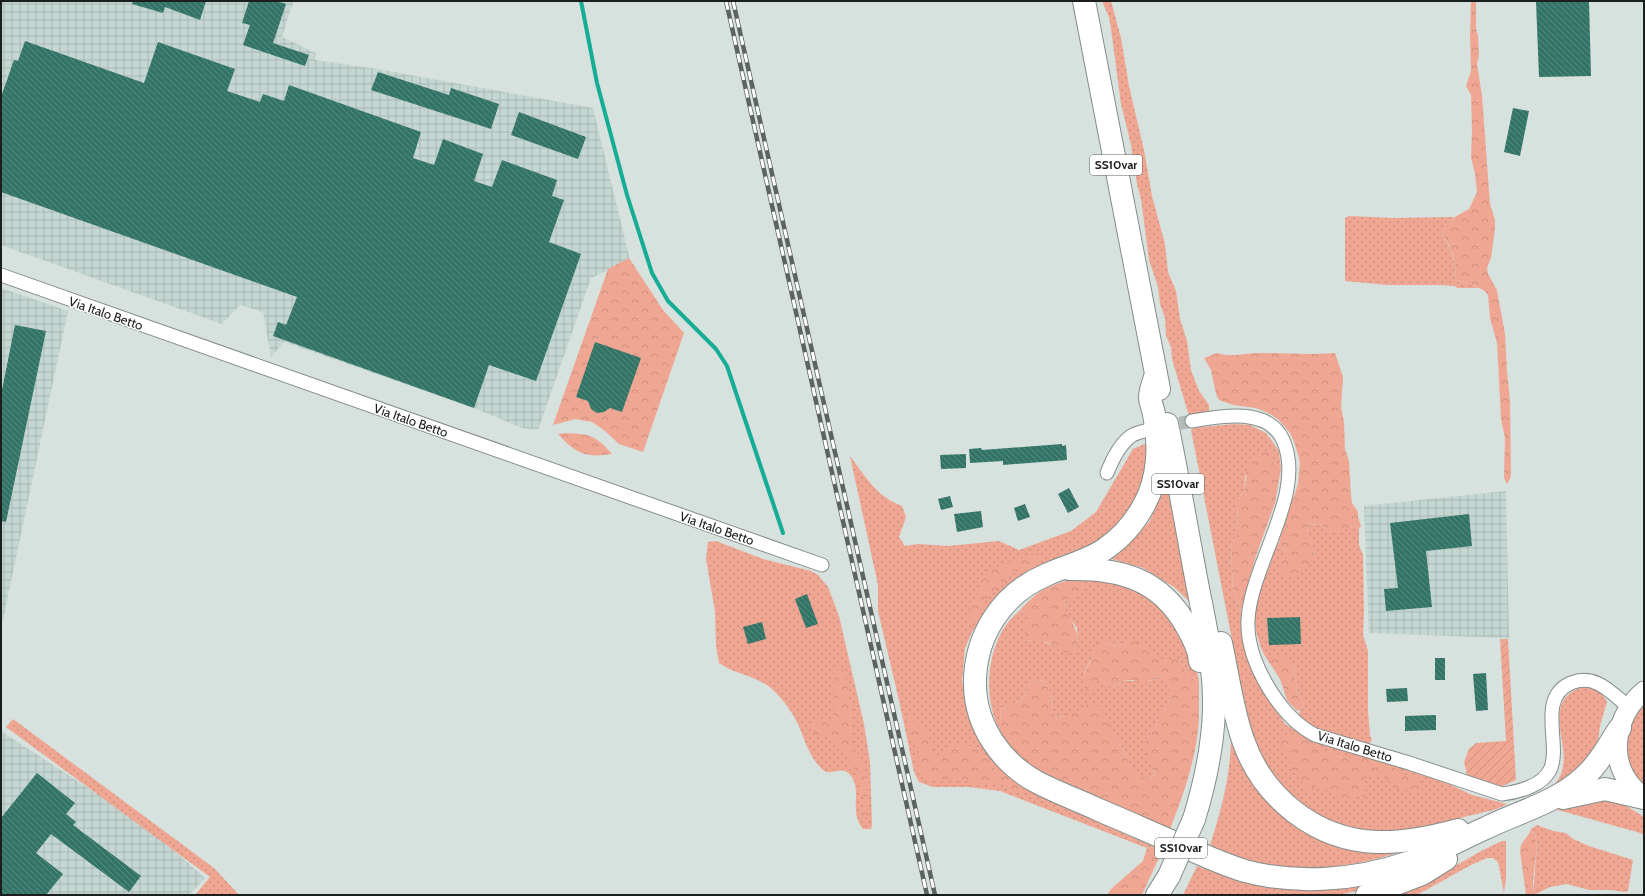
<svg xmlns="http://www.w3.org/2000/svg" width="1645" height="896" font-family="Cabin,sans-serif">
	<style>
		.industrial { fill: url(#industrial-grid) }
		.grass { fill: url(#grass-dots) }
		.forest { fill: url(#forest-crowns) }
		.garden { fill: url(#garden-furrows) }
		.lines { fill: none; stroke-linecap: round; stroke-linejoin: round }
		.stream { stroke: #15ad94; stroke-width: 4 }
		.building { fill: url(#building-back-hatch) }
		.street-tunnel { stroke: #b1bab7; stroke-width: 13; stroke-dasharray: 13 6; stroke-linecap: butt }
		.street-casing { stroke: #848d8a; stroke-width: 15 }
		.secondary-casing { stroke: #848d8a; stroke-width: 21 }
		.highway-casing { stroke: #848d8a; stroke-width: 24 }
		.street { stroke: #fff; stroke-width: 13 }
		.secondary { stroke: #fff; stroke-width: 19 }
		.highway { stroke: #fff; stroke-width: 22 }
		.rail-casing { stroke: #5d6361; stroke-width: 4.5 }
		.rail { stroke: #fff; stroke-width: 3; stroke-dasharray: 9; stroke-linecap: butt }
		.highway-bridge-casing { stroke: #848d8a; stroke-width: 24; stroke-linecap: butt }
		.highway-bridge { stroke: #fff; stroke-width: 22 }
		.labels { text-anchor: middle; stroke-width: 3; stroke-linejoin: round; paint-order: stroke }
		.shield { fill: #fff; stroke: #5f6261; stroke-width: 1 }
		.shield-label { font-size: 12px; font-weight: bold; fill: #1a1e1d }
		.street-label { font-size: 13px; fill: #1a1e1d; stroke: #fff }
	</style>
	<defs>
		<pattern id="industrial-grid" width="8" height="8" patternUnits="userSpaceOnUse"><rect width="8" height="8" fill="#c5d7d2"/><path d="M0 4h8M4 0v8" fill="none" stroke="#a9b8b4"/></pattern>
		<pattern id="grass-dots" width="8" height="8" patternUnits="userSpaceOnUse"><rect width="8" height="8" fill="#efa793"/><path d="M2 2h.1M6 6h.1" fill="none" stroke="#cc8f7e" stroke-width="1.8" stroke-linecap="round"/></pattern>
		<pattern id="forest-crowns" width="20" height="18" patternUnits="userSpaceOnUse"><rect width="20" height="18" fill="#efa793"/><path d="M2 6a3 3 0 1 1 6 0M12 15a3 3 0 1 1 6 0" fill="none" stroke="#cc8f7e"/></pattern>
		<pattern id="garden-furrows" width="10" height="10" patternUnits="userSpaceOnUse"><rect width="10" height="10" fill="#efa793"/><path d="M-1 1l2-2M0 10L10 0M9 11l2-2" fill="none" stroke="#cc8f7e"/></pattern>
		<pattern id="building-back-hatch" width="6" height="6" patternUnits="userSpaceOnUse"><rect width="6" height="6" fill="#327567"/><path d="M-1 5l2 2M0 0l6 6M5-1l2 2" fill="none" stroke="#5b8a80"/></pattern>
	</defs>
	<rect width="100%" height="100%" fill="#d7e1de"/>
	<g class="industrial">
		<path d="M1,1h290l2,1 -11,35 34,16 -1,7 62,9 216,39 37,152 -39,18 -53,152 -16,-2 -48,-20 -190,-66 -13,15 -8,-45 -23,-7 -18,19 -221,-79z"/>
		<path d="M1,288l67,23 -67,318z"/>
		<path d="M1506,491l3,147 -140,-5 -5,-127z"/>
		<path d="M1,731l145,95 59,52 -16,17h-188z"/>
	</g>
	<g class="grass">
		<path d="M1102,1h9l10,37 8,48 15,64 8,46 13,48 3,28 8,19 4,28 7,22 4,29 8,21 10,14v6l-2,3 -5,-2 -6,3 -7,1 -17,-57 -1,-12 -5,-11 -1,-18 -5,-14 -2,-17 -9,-27 -8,-61 -4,-15 -6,-39 -10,-41 -10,-75 -2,-12z"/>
		<path d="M1349,216l44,2 61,-1 -6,4 -6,13c10,15 14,29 14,47l13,2 10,5h-22l-2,-2 -15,-1h-53l-42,-4v-63z"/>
		<path d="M1234,424l16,1 16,8 13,18 2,18 -9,-8 -27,15 -1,16 -4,4 -3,13 1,24 -6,9 -1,5 2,44 8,19 1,25 11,33 21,39 11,17 27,16 90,27 47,17 23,11 35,9 -10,5 -41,10 -50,15 -28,2 -64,-20 -36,-31 -15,-24 -10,-24 -8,-31 -54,-276 2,-2z"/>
		<path d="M1149,442l-4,46 -26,36 -18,19 -107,58 -22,31 -7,16 -3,34 14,48 80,73 98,44 -7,1 -147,-57 -31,-4h-36l-14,-5 -5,-10 -14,-67 -22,-94v-26l-28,-129c16,21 26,40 52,50l4,11 -7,20 6,9 13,-2 30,2 51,-5 20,9 52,-19 25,-19 37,-63z"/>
		<path d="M1164,490h4l6,12 18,102 -18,-17 -31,-19 -31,-9h-5l24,-18 18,-19z"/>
		<path d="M1310,524l11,1 7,6 18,-2 9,-4 4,4v16l4,10 1,58 -1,22 5,16v59l2,26 2,4 -3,4 -49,-14 -16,-8 -5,-8 5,-11 -7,-10 -3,-30 -23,-8v10c-14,-18 -20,-46 -14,-68 3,-11 9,-21 13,-32 4,-11 1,-12 9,-22l7,9v6l-5,3 33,-7 -7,-26z"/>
		<path d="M716,541l47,18 48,12 7,4 10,12 11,29 25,108 6,38 2,63 -1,4h-8c-14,-18 -2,-33 -10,-50 -10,-18 -22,0 -31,-10 -13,-12 -17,-29 -24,-45 -5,-10 -13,-22 -21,-30 -15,-18 -40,-18 -58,-31l-3,-17 -1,-35 -9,-52 2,-17z"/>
		<path d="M1078,579h27l30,7 26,15 31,48 7,32 -9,-3 -11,-19 -11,3 -6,-1 -32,-21c-9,7 -16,8 -26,1 -9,11 -16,21 -20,34l16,4 13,8 5,-1 4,-5h28l11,-5c11,6 11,21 6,31 -3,5 -7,9 -10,14 -4,10 -3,10 -11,18 1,13 5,22 8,35l-5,5 -12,-2 -7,-10 -7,-18 -11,-15 -4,-9 -31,-13 -7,4h-14l-3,-5 -1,-17 -7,-13c-20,-5 -15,13 -27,21 -5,3 -12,5 -18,7l1,14 -2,6c-15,-31 -13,-75 7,-104 4,-6 10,-11 15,-16l1,4 6,2v5l-2,4 3,17h12l14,5 23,-1 -1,-17 -10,-13 -3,-9 2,-6 4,-2z"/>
		<path d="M1580,688c13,-1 21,2 27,14l-7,24 -2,16 -9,23 -35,21c4,-6 8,-12 9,-20 5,-26 -20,-64 17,-78z"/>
		<path d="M1644,699v91l-18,-28 -1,-27z"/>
		<path d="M13,719l201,149 25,27h-44l15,-18 -204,-150z"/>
		<path d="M1231,736l29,56 26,28 41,22 78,8c-40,15 -95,23 -138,15 -19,-4 -39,-11 -58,-17 12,-36 22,-73 22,-112z"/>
		<path d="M1588,796l32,6 24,15v17l-93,-26z"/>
		<path d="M1537,825l16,6 13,2 7,6 16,7 44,14 -5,31 -4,1 -13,-2h-22l-22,-6 -17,3 -12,6 -5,1 4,-49 -2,-12 -5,-1 1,-3z"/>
		<path d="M1502,841h4v38l-2,14 -6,-31 -5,-4h-6l-16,7 -54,30h-23l47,-21 42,-24z"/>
		<path d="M1197,866c45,17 88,26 136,23 17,0 35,-6 52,-10l-24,11 -23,5h-155z"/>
	</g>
	<g class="forest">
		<path d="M1471,1h5v27l2,8 1,19 -2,9 5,32 8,108 5,16v8l-4,30 -4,10 1,6 9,16 8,44 2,37 3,29 1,74 -1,5 -3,5 -3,-6 1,-40 -4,-19 -4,-76 -7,-25 -2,-23 -3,-4 -16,-8 -13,-2c0,-18 -3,-32 -14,-47l6,-13 21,-12 8,-17 -2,-18 -4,-17 1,-27 -1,-35 -5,-9 5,-15 -1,-35z"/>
		<path d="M629,258l34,52 21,23 -41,119 -24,-8 -14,-13 -13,-9 -17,-3 -22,6 55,-156z"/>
		<path d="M1217,353c15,5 29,0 43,0 25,0 50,2 75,0l8,24 -2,30 3,15 1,27 4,12 2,35 1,7 6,9v5l3,9 -2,3 -4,-4 -18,8 -9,-2 -7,-6 -11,-1 -3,4c8,30 13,29 -13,50l-11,-1 -4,-6 2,-10 5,-3v-6l-7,-9 8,-36 6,-8 5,-15 2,-22 -5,-18 -5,-11 -11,-13 -9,-6 -14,-6 -23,-3 -14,-5 -3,-6 -5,-24 -7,-12z"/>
		<path d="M565,433c25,1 30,2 47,21 -26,4 -36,0 -54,-20z"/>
		<path d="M1261,451h6l4,4 1,6 9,8 -6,34 -19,53 -15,54 -8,-19 -2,-44 1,-5 6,-9 -1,-31 7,-11 4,-27 3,-6z"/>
		<path d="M1034,553l11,2 -1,5 -19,11h-11l-6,2 -7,14 -13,10 -5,8 -6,19 -6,2 -2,-12 8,-17 6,-19 16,-12z"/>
		<path d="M1078,579l7,6 -4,10 -15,5 -2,6c6,17 17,23 13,44 -14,9 -19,-4 -31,-8 -6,-1 -18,1 -20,-5 -3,-8 2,-15 2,-22l-6,-2 -1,-4c18,-20 31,-26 57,-30z"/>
		<path d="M1130,640c19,3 22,19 38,22l4,-4 7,1 11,19 9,3c0,13 0,25 0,37 -2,38 -15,76 -29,111l-124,-53 -29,-20 -12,-13 -6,-14 2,-6 -1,-14c6,-2 13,-4 18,-7 12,-8 7,-26 27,-21l7,13 1,17 3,5c21,3 24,-13 40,-13l9,11 7,20 11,15 7,18 7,9 12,3 5,-5c-3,-12 -10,-23 -8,-35 8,-8 7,-8 11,-18 3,-5 7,-9 10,-14 5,-10 5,-25 -6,-31l-17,7 -12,-3 -10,1 -4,5 -5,1 -13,-8 -9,12 -5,-2c-4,-12 -2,-15 3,-25 3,-7 3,-15 7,-22l8,-1c10,7 17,6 26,-1z"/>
		<path d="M1273,653l7,5 8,-1 6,6 3,30 7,10 -4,8 -4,-1 -9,-10 -7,-21 -9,-14v-10z"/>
		<path d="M841,666l6,15 1,17 3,6v39l9,13 7,23v24l3,8 -2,6 -3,1 -2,-4v-17l-9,-28 -9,-14 -6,-4 -11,-14h-9l-6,-6v-9l7,-5 7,4 7,-4v-44z"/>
		<path d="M908,714l8,10 12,10 5,21 5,1 6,-1 5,-8 6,-3c6,1 15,1 21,4 9,3 12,15 19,21 8,6 27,13 28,24l-14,-4 -7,-5 -26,-1 -14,-4h-33l-11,-13 -1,-16 -6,-12 -5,-22z"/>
		<path d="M1290,732c9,0 17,9 24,13 7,4 16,8 24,9 20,5 50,2 64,21h10l8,3 -1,5 3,4 -1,6c-9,-1 -11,-4 -21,-3l-18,-15h-13l-4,4 1,8 -2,9 -24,4 -10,-9 -14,-5c-3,4 -5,6 -10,4l-5,-10 -9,-10 -3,-13 -8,-13c0,-6 4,-10 9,-12z"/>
		<path d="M1530,832l5,1 2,12 -4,36v14h-7l-6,-44 1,-6z"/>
		<path d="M1154,847l8,4 -20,44h-35l4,-6 32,-28 4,-13z"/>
	</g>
	<path class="garden" d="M1500,639h8l8,141 -16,7 -33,-12 -3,-13 5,-13 7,-6 30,-2z"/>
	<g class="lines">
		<path class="stream" d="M581,1l16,82 30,112 25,78 16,28 48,48 11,17 56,167"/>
	</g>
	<g class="building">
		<path d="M133,1h73l-6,19 -35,-13 -2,6 -31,-9z"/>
		<path d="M249,1h27l10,3 -13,39 36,12 -4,11 -62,-21 7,-20 -8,-2z"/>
		<path d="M1536,1h53l2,75 -52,1z"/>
		<path d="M25,41l119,42 14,-41 77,27 -8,22 33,11 3,-8 21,7 5,-16 132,47 -8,26 21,7 9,-26 40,15 -9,27 18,6 10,-27 55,20 -5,16 12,4 -15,42 32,12 -45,127 -47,-16 -15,43 -201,-72 5,-14 8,3 11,-28 -296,-105v-95l13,-37 4,1z"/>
		<path d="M378,72l71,23 2,-7 48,16 -8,25 -120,-39z"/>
		<path d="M1513,108l16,3 -9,45 -16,-4z"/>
		<path d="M519,112l67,25 -8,22 -67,-24z"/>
		<path d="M15,325l31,6 -40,191 -5,-1v-126z"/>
		<path d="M595,342l46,16 -19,54 -12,-4 -6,4 -7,1 -6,-4 -3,-8 -12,-4z"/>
		<path d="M1062,444v2l4,-1 1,15 -64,5v-4l-33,2 -1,-14 12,-1 1,2z"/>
		<path d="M966,454v14l-25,1 -1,-14z"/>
		<path d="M1069,488l10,19 -11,6 -10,-19z"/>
		<path d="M950,496l3,11 -12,3 -3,-11z"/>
		<path d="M1025,504l5,13 -12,4 -4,-13z"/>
		<path d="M981,511l2,16 -26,5 -3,-18z"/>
		<path d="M1469,514l3,32 -46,5 6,56 -46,4 -2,-22 14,-1 -8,-65z"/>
		<path d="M807,594l11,30 -12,4 -11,-29z"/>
		<path d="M1300,617l1,27 -32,1 -2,-27z"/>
		<path d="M762,622l4,17 -18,5 -5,-17z"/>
		<rect x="1435" y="658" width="10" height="22"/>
		<path d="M1486,673l2,37 -12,1 -3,-37z"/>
		<path d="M1407,688l1,13 -21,1 -1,-13z"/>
		<path d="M1436,715v15l-31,1v-15z"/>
		<path d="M37,773l38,30 -9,11 10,8 -3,3 68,51 -12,16 -78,-58 -15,19 27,21 -17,21h-45v-77z"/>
	</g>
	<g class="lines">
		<path class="street-tunnel" d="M1161,427l31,-6"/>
		<g class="street-casing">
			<g id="street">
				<path d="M1,275l821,290"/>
				<path d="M1192,421c29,-5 76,-14 91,19 24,53 -32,123 -35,180 -2,41 32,97 67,115l94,28 93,31c16,-2 40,-8 48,-24 12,-25 -14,-72 21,-87 25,-10 40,10 58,24"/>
				<path d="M1107,473c5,-13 12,-28 24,-37 6,-4 15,-5 21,-7"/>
			</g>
		</g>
		<g class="secondary-casing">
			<path id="secondary" d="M1644,691c-27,23 -37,65 -13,94 4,5 9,9 13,13"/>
		</g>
		<g class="highway-casing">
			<g id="highway">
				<path d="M1084,1l75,388"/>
				<path d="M1156,374c-2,7 -6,16 -6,23 0,5 3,11 4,17 6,30 5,64 -10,91 -9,17 -23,33 -39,44 -17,12 -40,17 -59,26 -45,19 -72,62 -71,111 1,40 26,76 60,95 20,11 43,19 64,29 29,12 57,25 86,37 20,9 40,18 60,24 52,14 112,9 162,-8 28,-9 54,-24 81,-36 35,-17 74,-26 102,-56 12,-12 20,-29 30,-43"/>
				<path d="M1167,424c11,53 20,106 30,159 8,41 18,84 17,126 -1,38 -9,74 -20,110"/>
				<path d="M1069,569c51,-1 92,10 118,58 6,10 12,22 13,34"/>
				<path d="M1221,643c7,32 11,66 22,97 20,58 73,100 134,102 27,1 55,-5 81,-12"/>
				<path d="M1563,798l42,-9 39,9"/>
				<path d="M1157,895l12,-19"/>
				<path d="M1367,895l55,-21 24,-15"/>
			</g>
		</g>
		<use href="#street" class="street"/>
		<use href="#secondary" class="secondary"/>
		<use href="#highway" class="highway"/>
		<g class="rail-casing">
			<g id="rail">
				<path d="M726,1l201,894"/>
				<path d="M733,1l202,894"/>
			</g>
		</g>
		<use href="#rail" class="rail"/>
		<g class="highway-bridge-casing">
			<path id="highway-bridge" d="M1169,876l25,-57"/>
		</g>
		<use href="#highway-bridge" class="highway-bridge"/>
	</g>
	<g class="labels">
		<g class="shield">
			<rect x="1090" y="155" width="52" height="20" rx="3"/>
			<rect x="1152" y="474" width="52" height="20" rx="3"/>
			<rect x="1155" y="838" width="52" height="20" rx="3"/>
		</g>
		<g class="shield-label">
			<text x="1116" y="169">SS10var</text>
			<text x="1178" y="488">SS10var</text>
			<text x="1181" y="852">SS10var</text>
		</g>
		<g class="street-label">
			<text transform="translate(106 313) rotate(19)" y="5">Via Italo Betto</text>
			<text transform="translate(411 420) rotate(19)" y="5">Via Italo Betto</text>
			<text transform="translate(717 528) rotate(19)" y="5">Via Italo Betto</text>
			<text transform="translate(1355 746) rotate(17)" y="5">Via Italo Betto</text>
		</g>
	</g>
	<rect width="1645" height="896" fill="none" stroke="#1a1e1d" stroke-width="4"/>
</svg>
